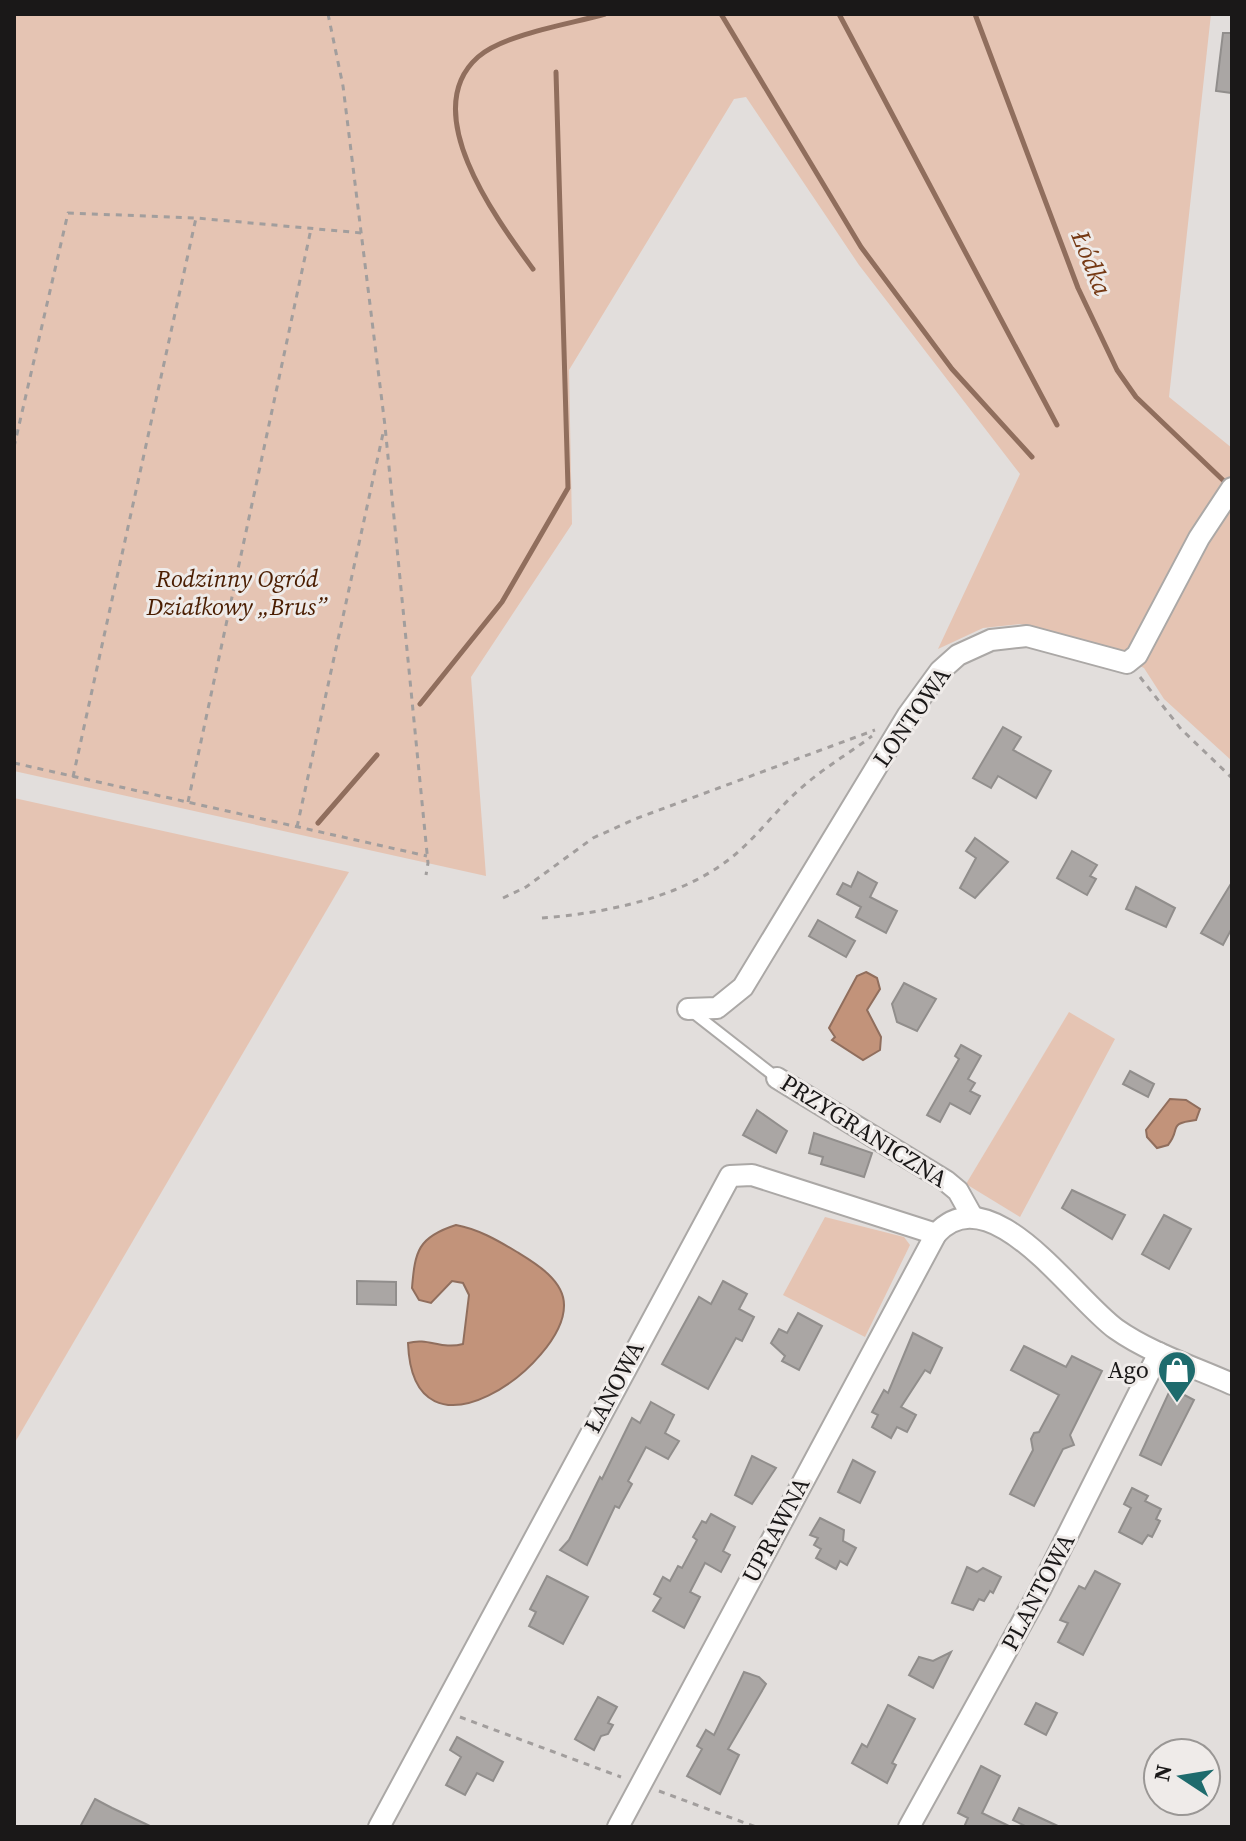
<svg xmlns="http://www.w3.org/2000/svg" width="1246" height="1841" font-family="'Source Serif 4',serif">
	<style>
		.green { fill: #e5c4b3 }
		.water { fill: #c2937a; stroke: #906e5d; stroke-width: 2 }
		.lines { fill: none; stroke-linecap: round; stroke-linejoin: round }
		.stream { stroke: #906e5d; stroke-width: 5 }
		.building { fill: #aaa6a4; stroke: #918e8c; stroke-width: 2 }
		.lane-casing { stroke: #aba8a6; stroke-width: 14 }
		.street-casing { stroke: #aba8a6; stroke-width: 24 }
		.path { stroke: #a29e9d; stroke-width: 3; stroke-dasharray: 6 6; stroke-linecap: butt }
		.lane { stroke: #fff; stroke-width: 10 }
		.street { stroke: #fff; stroke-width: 20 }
		.labels { text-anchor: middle; stroke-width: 6; stroke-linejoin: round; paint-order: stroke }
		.park-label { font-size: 24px; font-style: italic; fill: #4a1d01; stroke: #efebe9 }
		.street-label { font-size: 24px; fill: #1a1818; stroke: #efebe9 }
		.poi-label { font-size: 24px; fill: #1a1818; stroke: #efebe9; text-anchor: end }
		.water-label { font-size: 26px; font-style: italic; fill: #753914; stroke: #efebe9 }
	</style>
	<rect width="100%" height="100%" fill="#e2dedc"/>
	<g class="green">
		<path d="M14,14h1197l-42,383 63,51v313l-68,-62 -20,-31 -45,-21 -79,-23 -37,4 -45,21 82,-175 -161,-209 -113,-168 -12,2 -165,271 3,154 -101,153 15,199 -472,-105z"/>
		<path d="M14,798l335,74 -335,572z"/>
		<path d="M1069,1012l46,27 -95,178 -54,-33z"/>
		<path d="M825,1217l79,20 6,8 -45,92 -82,-42z"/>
	</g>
	<g class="water">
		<path d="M866,972l11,6 3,11 -13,21 14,27 -1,13 -17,10 -31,-20 3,-3 -6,-9 28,-52z"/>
		<path d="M1170,1099l16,1 14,9 -4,11c-30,4 -14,8 -28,25l-11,3 -10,-11 -1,-7z"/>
		<path d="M456,1225c22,4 41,15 61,27 18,11 47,28 47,53 1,59 -151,170 -156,38 20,-6 33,7 55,1l6,-49 -6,-12 -11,-2 -21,22 -12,-3 -7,-12c3,-37 6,-51 44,-63z"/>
	</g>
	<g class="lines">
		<g class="stream">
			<path d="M721,14l140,233 91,122 80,88"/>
			<path d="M839,14l218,411"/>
			<path d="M975,14l103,274 39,82 19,27 91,87"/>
			<path d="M533,269c-35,-48 -117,-157 -55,-212 26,-23 93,-33 127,-43"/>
			<path d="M420,704l82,-102 66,-114 -12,-416"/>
			<path d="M318,823l59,-68"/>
		</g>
	</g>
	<g class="building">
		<path d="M1223,33h9v60l-16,-2z"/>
		<path d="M1003,727l18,10 -8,13 38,21 -15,27 -38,-22 -7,12 -18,-10z"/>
		<path d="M975,838l33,24 -33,36 -15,-10 16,-30 -10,-7z"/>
		<path d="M1072,851l25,14 -7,11 6,3 -9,16 -30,-17z"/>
		<path d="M858,872l19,11 -7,14 27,14 -11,22 -30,-16 5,-10 -24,-13 6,-11 8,4z"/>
		<path d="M1232,882v46l-9,17 -22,-12z"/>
		<path d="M1136,887l39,21 -9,19 -40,-18z"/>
		<path d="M818,920l37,21 -9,16 -37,-21z"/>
		<path d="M904,983l32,16 -19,32 -20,-9 -5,-18z"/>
		<path d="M961,1045l20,11 -13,23 7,4 -5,8 10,5 -10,18 -20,-11 -10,19 -13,-7 32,-56 -4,-3z"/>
		<path d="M1130,1071l24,13 -6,13 -25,-13z"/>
		<path d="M757,1110l30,21 -11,22 -33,-18z"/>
		<path d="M814,1133l58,20 -8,24 -43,-13 2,-7 -14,-4z"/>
		<path d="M1072,1190l53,25 -13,24 -50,-31z"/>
		<path d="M1164,1215l27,14 -22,40 -27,-15z"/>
		<path d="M357,1281l39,1v23l-39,-1z"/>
		<path d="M723,1281l24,13 -8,15 15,8 -12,24 -6,-3 -28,51 -46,-25 37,-67 12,7z"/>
		<path d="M798,1313l24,13 -23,44 -17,-9 3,-5 -14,-13 8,-14 8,4z"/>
		<path d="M913,1333l29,15 -12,25 -5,-3 -24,37 15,8 -9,17 -10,-5 -6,11 -19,-11 6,-12 -6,-3 12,-22 4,3z"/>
		<path d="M1024,1346l42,21 6,-11 30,15 -32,64 4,10 -11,4 -29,57 -24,-12 23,-44 -2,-11 3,-6 5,-1 20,-37 -48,-25z"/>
		<path d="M1171,1388l23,12 -33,65 -21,-10z"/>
		<path d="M651,1402l23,13 -9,18 14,8 -11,18 -22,-12 -18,34 4,3 -13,24 -4,-2 -28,59 -27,-15 9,-10 31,-63 2,2 30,-61 8,5z"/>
		<path d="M752,1456l24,12 -24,36 -17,-9z"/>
		<path d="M853,1460l22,12 -15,31 -22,-11z"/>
		<path d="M1132,1488l16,8 -3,5 16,8 -5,10 4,2 -8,16 -4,-2 -6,9 -23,-12 12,-24 -7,-4z"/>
		<path d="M711,1514l24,13 -12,24 7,4 -9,17 -16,-9 -15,29 10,5 -16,31 -31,-17 8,-13 -7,-4 9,-17 7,4 8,-15 4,2 15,-28 -4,-3 9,-16 4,2z"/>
		<path d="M820,1518l24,12 -1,11 13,7 -9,17 -7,-4 -4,8 -20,-11 5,-9 -7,-4 4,-7 -8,-3z"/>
		<path d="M967,1567l10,5 6,-4 18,9 -8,16 -3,-2 -6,10 -5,-2 -6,11 -21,-7z"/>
		<path d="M1095,1571l25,13 -37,71 -25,-13 10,-19 -8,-3 19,-34 6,3z"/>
		<path d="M547,1576l41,21 -25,47 -34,-18 7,-14 -6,-3z"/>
		<path d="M951,1652l-18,36 -24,-13 10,-18 14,4z"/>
		<path d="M744,1672l15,5 7,7 -38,65 11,6 -19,39 -33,-18 15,-27 -5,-3 9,-16 8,5z"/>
		<path d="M598,1697l19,10 -9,16 5,2 -5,9 -7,2 -7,14 -19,-11z"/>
		<path d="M1036,1703l21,10 -11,22 -21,-11z"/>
		<path d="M888,1705l27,14 -23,44 4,2 -9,18 -35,-20 10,-19 5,3z"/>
		<path d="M457,1737l46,25 -10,19 -16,-8 -12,22 -19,-10 15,-28 -11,-7z"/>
		<path d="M981,1766l19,10 -18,37 29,14h-47l4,-9 -10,-5z"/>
		<path d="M95,1799l17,9 40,19h-72z"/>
		<path d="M1019,1808l41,19h-33l-14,-7z"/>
	</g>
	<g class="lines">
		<g class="lane-casing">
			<path id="lane" d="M690,1010l87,68"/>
		</g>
		<g class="street-casing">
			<g id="street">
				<path d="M688,1009l29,-1 26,-21 165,-272 32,-44 18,-16 33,-15 36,-4 100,27 10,-8 62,-117 33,-50"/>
				<path d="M777,1078l169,103 12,10 14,25"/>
				<path d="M379,1827l351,-651 22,-1 184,59c55,-60 137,64 180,95 34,24 78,38 116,55"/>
				<path d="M618,1827l318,-593"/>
				<path d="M909,1827l131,-237 119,-237"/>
			</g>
		</g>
		<g class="path">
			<path d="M328,14l15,72 42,340 43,437 -2,12"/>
			<path d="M14,447l54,-234 128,5 166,15"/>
			<path d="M1140,677l41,52 51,49"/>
			<path d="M14,763l413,93"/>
			<path d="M73,777l123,-559"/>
			<path d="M188,802l123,-573"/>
			<path d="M297,827l87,-398"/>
			<path d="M503,898l23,-11 67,-49 42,-19 240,-89"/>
			<path d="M542,918c65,-5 145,-21 196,-66 24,-21 43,-48 69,-69 20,-17 44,-31 65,-47"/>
			<path d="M460,1717l161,60"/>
			<path d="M659,1791l97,36"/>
		</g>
		<use href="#lane" class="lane"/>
		<use href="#street" class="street"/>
	</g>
	<defs>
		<g id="shop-pin" transform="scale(2)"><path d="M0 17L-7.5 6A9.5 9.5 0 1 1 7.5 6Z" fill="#1e6b6d" stroke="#efebe9"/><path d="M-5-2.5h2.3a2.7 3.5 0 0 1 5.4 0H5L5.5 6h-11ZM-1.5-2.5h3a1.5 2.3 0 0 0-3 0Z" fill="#fff"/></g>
	</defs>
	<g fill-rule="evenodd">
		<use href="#shop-pin" x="1177" y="1370"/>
	</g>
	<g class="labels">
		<g class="park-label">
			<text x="237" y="587">Rodzinny Ogród<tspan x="237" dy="28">Działkowy „Brus”</tspan></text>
		</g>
		<g class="street-label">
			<text transform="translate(912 717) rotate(-55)" y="8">LONTOWA</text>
			<text transform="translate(864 1131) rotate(32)" y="8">PRZYGRANICZNA</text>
			<text transform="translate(614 1387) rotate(-62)" y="8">ŁANOWA</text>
			<text transform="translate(776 1530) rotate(-62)" y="8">UPRAWNA</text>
			<text transform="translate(1038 1592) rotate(-62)" y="8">PLANTOWA</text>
		</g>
		<g class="poi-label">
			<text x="1149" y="1378">Ago</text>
		</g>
		<g class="water-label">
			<text transform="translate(1092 263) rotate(68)" y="9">Łódka</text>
		</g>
	</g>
	<rect width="1246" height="1841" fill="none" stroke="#1a1818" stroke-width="32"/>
	<g transform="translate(1182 1777) rotate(282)"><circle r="38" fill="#efebe9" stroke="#9a9795" stroke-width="2"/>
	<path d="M0-6L14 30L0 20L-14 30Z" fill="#1e6b6d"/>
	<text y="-12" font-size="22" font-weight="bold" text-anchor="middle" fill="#1a1818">N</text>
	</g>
</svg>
